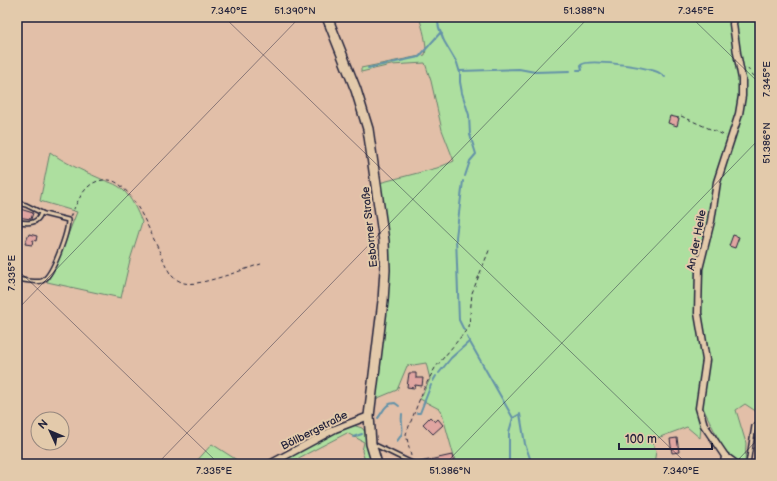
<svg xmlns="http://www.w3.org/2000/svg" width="777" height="481" font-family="'Balsamiq Sans',sans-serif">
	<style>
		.green { fill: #addf9f; stroke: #68806d }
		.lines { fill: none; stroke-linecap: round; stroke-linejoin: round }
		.stream { stroke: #6492a8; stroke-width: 2 }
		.building { fill: #e0a5a1; stroke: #22223b }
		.service-casing { stroke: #22223b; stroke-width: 6 }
		.minor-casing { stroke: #22223b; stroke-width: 9 }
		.secondary-casing { stroke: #22223b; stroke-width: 12 }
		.path { stroke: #22223b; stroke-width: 1; stroke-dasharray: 4 3; stroke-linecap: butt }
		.service { stroke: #e3caab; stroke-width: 3 }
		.minor { stroke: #e3caab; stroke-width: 6 }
		.secondary { stroke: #e3caab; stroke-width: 9 }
		.ticks { fill: none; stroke: #22223b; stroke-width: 1; stroke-opacity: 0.45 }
		.labels { text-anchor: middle; stroke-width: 4; stroke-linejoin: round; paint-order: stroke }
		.street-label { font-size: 11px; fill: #22223b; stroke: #e3caab }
		.neatline { fill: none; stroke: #22223b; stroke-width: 1.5 }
		.ticks-label { font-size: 10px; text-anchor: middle; fill: #22223b }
	</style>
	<rect width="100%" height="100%" fill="#e2bfa8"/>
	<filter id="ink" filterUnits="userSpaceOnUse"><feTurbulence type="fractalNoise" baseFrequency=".025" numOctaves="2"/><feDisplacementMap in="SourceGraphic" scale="8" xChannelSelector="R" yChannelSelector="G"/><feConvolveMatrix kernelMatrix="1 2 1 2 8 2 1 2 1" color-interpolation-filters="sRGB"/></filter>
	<g filter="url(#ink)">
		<g class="green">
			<path d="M419,17h341v397l-15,-10 -9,6 10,33 -1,21h-7l-12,-10 -24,-48 2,-44 -8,46 5,18 -1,12 -13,-11 -35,13 4,11 -2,13h-198l-15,-54 -21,-11 10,-20 -4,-16 -19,3 -10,24 -24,10 11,-85 -5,-132 58,-15 17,-7 -12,-31 -11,-49 -6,-18 -34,2 -30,7v-4l64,-13c3,-10 -3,-29 -6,-38z"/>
			<path d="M50,152c15,11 31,18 49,26 8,4 17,5 24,12 9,8 14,21 19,32l-12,38 -9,38 -74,-16 6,-10 24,-60 -37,-11z"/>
			<path d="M353,425l9,3 4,5 7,31h-7l-4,-13 2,-9 -17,-9 -60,31h-10l67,-36z"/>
			<path d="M212,444l31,20h-49z"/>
		</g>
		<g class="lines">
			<g class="stream">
				<path d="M437,17l2,11 5,13 13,22 3,10v9l2,11 7,22 1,20 6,19 -6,7 -5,15"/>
				<path d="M368,68l51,-11 21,-24 2,1"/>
				<path d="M577,70h5l-1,-5c7,-7 62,2 74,6 4,1 7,4 10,6"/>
				<path d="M460,71l59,-2 16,3 35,-1"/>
				<path d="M463,181l-7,56 3,83 5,10"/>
				<path d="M467,337l46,81 -4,14v32"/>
				<path d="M439,373l12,-15 19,-17"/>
				<path d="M433,381l3,-5"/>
				<path d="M417,413h3l11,-28"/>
				<path d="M378,418c5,-6 7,-15 17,-15l4,3"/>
				<path d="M513,418l7,-4 5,30 7,20"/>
				<path d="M353,437l9,-3"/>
				<path d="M397,441c10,-12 3,-13 5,-27"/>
			</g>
		</g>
		<g class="building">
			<path d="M670,116l9,2 -2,8 -9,-3z"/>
			<path d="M17,208l16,5 -2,6 -14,-2z"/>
			<path d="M29,234l8,2 -1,5 -3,-1 -1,5 -7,-1z"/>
			<path d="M733,235l6,2 -4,11 -6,-2z"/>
			<path d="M409,373h7v5h7l-1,8 -7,-1 -1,3 -7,-1z"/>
			<path d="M430,417l5,5 3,-3 5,6 -10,9 -10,-10z"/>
			<path d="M760,433v21l-5,-13 1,-6z"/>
			<path d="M677,438l2,14 -7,1 -2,-14z"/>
			<path d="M452,455l2,9h-34v-2z"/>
		</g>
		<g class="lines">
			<g class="service-casing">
				<g id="service">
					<path d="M17,203l9,2 18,9 24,6c0,12 -15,56 -26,61 -6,2 -18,-1 -25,-2"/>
					<path d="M17,222c11,1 20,3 24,-9"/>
					<path d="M373,444l39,19"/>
					<path d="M748,464l6,-38h3l3,3"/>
				</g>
			</g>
			<g class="minor-casing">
				<g id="minor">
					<path d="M725,456l11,8"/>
					<path d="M270,464l65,-35 34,-13"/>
					<path d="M724,464l1,-8 -21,-31 -5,-17 7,-48 -8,-47 1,-44 12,-48 6,-39 22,-68 3,-18v-17l-5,-26 -4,-29 1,-7"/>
				</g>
			</g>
			<g class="secondary-casing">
				<path id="secondary" d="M327,17l29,73 12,39 16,112 1,29 -2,31 -14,115 2,28 6,20"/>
			</g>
			<g class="path">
				<path d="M747,68l13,15"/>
				<path d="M681,116l45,20"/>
				<path d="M70,217c9,-18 16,-39 39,-37 23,2 44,59 54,79 2,5 6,14 10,18 2,2 8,5 11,6 15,4 60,-14 77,-19"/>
				<path d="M411,456l-5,-22 18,-46 11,-20 34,-41 3,-34 18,-45"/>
			</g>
			<use href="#service" class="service"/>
			<use href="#minor" class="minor"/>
			<use href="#secondary" class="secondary"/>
		</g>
	</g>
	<path class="ticks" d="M224,17l463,447M691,17l69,67M17,269l202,195M17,310l283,-293M157,464l432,-447M445,464l315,-326M734,464l26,-27"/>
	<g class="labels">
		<g class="street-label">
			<text transform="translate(369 227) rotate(-96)" y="4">Esborner Straße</text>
			<text transform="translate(696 240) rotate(-79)" y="4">An der Heile</text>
			<text transform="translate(314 430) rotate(-27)" y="4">Böllbergstraße</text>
		</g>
	</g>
	<rect width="777" height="481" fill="none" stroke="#e3caab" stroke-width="44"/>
	<g transform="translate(50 431) rotate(314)"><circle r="19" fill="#e3caab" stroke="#96877e"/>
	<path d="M0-3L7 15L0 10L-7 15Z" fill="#22223b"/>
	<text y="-6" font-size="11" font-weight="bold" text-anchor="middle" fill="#22223b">N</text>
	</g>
	<path d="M619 443v6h93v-6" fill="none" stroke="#22223b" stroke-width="2"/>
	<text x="625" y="443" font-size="12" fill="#22223b" stroke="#e3caab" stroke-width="3" paint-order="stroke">100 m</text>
	<rect x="22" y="22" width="733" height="437" class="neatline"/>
	<g class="ticks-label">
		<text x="229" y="14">7.340°E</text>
		<text x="295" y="14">51.390°N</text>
		<text x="584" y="14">51.388°N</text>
		<text x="696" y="14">7.345°E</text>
		<text transform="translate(766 79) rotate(-90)" y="4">7.345°E</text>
		<text transform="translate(766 143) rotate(-90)" y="4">51.386°N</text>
		<text transform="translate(11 273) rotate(-90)" y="4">7.335°E</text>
		<text x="214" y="474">7.335°E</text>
		<text x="450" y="474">51.386°N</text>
		<text x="681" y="474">7.340°E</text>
	</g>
</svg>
